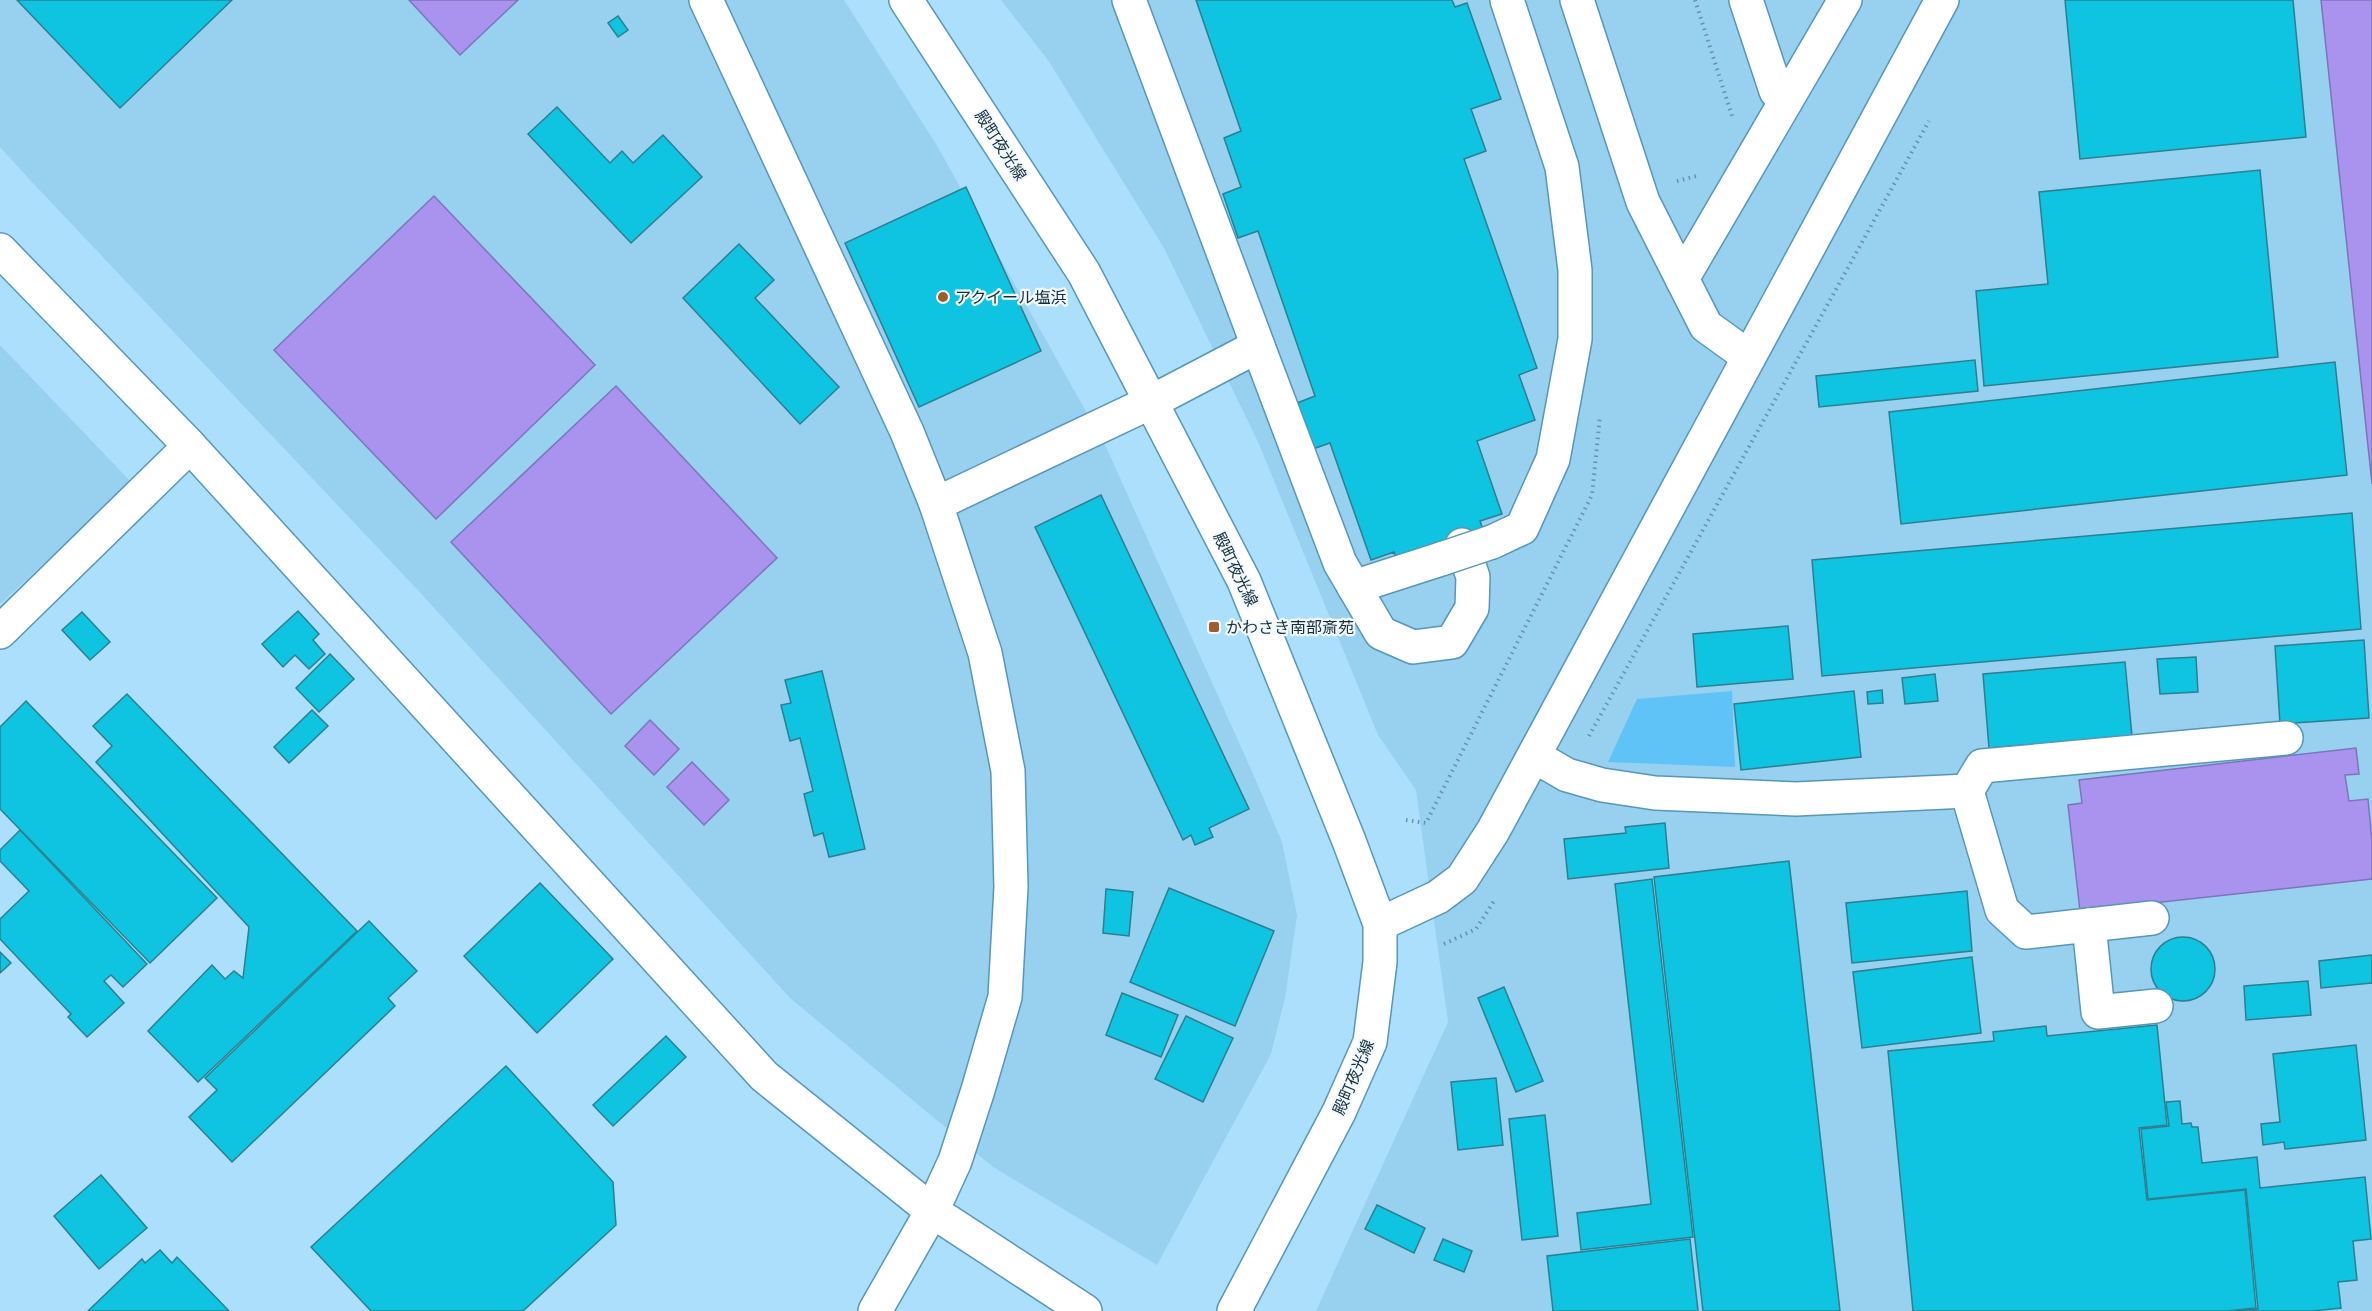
<svg xmlns="http://www.w3.org/2000/svg" width="2372" height="1311" font-family="'Fira Sans Condensed','Noto Sans JP',sans-serif">
	<style>
		.built { fill: #98d0f0 }
		.green { fill: #60c3f7 }
		.water { fill: #a993ee; stroke: #7c75b9; stroke-width: 1.5 }
		.building { fill: #0ec4e1; stroke: #2b7f91; stroke-width: 1.5 }
		.lines { fill: none; stroke-linecap: round; stroke-linejoin: round }
		.minor-casing { stroke: #5796b8; stroke-width: 36 }
		.path { stroke: #6992a8; stroke-width: 4; stroke-dasharray: 1.5 4.5; stroke-linecap: butt }
		.minor { stroke: #fff; stroke-width: 33 }
		.minor-bridge-casing { stroke: #5796b8; stroke-width: 36; stroke-linecap: butt }
		.minor-bridge { stroke: #fff; stroke-width: 33 }
		.poi-dot { fill: #a05d2c; stroke: #f3f9fd; stroke-width: 2 }
		.labels { text-anchor: middle; stroke-width: 4.5; stroke-linejoin: round; paint-order: stroke }
		.street-label { font-size: 16px; fill: #132e3c; stroke: #f3f9fd }
		.poi-label { font-size: 16px; fill: #132e3c; stroke: #f3f9fd; text-anchor: start }
	</style>
	<rect width="100%" height="100%" fill="#acdffc"/>
	<g class="built">
		<path d="M0,0h844l92,144 171,305 147,327 28,66 15,73 -12,83 -14,56 -114,211 -164,-98 -203,-169 -375,-411 -385,-407 -30,-33z"/>
		<path d="M1001,0h1320l51,484v827h-1056l132,-289 -32,-232 -38,-55 -119,-291 -95,-196 -116,-188z"/>
		<path d="M0,345l131,137 -131,122z"/>
	</g>
	<path class="green" d="M1732,691l3,76 -127,-5 29,-63z"/>
	<g class="water">
		<path d="M409,0h109l-58,55z"/>
		<path d="M2321,0h51v484z"/>
		<path d="M434,196l161,169 -159,154 -162,-169z"/>
		<path d="M616,386l161,172 -166,156 -160,-172z"/>
		<path d="M650,720l29,29 -25,26 -29,-29z"/>
		<path d="M2356,748l3,26 -14,1 4,26 19,-2 4,42v38l-292,32 -12,-106 14,-2 -3,-23z"/>
		<path d="M692,762l37,38 -25,25 -37,-38z"/>
	</g>
	<g class="building">
		<path d="M17,0h215l-112,108z"/>
		<path d="M1196,0h256l3,7 12,-4 34,96 -30,10 15,42 -22,8 73,209 -18,7 16,45 -58,21 25,73 -22,7 4,11 -87,30 -3,-10 -23,8 -41,-117 -17,6 -16,-46 18,-7 -57,-165 -20,7 -15,-44 18,-7 -17,-49 17,-7z"/>
		<path d="M2065,0h228l13,137 -226,22z"/>
		<path d="M618,16l10,14 -10,7 -10,-14z"/>
		<path d="M557,107l53,56 12,-12 11,12 30,-28 39,42 -71,66 -103,-109z"/>
		<path d="M2260,170l18,187 -294,29 -8,-95 72,-7 -9,-92z"/>
		<path d="M966,187l75,164 -122,56 -74,-164z"/>
		<path d="M739,244l35,36 -19,18 84,89 -39,37 -117,-126z"/>
		<path d="M1975,360l3,31 -159,16 -3,-31z"/>
		<path d="M2335,362l12,113 -446,49 -12,-112z"/>
		<path d="M1101,495l148,314 -40,19 4,9 -18,8 -4,-10 -8,5 -148,-313z"/>
		<path d="M2352,513l9,116 -539,47 -10,-116z"/>
		<path d="M298,611l21,23 -6,6 12,14 -16,15 -14,-14 -12,12 -21,-23z"/>
		<path d="M82,612l28,30 -20,18 -28,-30z"/>
		<path d="M1788,626l5,53 -96,8 -4,-53z"/>
		<path d="M2364,640l5,78 -89,6 -5,-78z"/>
		<path d="M330,654l24,25 -35,33 -23,-24z"/>
		<path d="M2196,657l2,35 -38,2 -3,-35z"/>
		<path d="M2125,662l7,74 -143,12 -6,-74z"/>
		<path d="M822,671l43,178 -36,8 -6,-24 -9,3 -10,-42 9,-3 -13,-53 -10,3 -9,-36 10,-2 -6,-23z"/>
		<path d="M1935,674l3,27 -33,3 -3,-26z"/>
		<path d="M1882,690l1,13 -15,1 -1,-12z"/>
		<path d="M1854,691l7,66 -120,13 -7,-66z"/>
		<path d="M127,694l230,237 -159,151 -50,-51 64,-66 13,14 9,-8 9,7 6,-51 -153,-165 16,-16 -19,-20z"/>
		<path d="M26,701l191,197 -67,65 -150,-154v-82z"/>
		<path d="M312,710l16,16 -39,37 -15,-16z"/>
		<path d="M1665,823l4,45 -101,11 -4,-40 62,-6 -1,-6z"/>
		<path d="M20,830l127,134 -24,23 -12,-12 -7,6 20,22 -37,34 -19,-20 3,-3 -71,-75v-20l29,-28 -29,-30v-11z"/>
		<path d="M1789,861l51,450h-137l-49,-434z"/>
		<path d="M1652,879l41,358 -112,13 -4,-37 74,-9 -36,-320z"/>
		<path d="M540,883l73,76 -76,74 -73,-77z"/>
		<path d="M1169,888l105,43 -39,95 -105,-44z"/>
		<path d="M1106,889l27,3 -4,44 -26,-3z"/>
		<path d="M1967,891l5,60 -120,12 -6,-60z"/>
		<path d="M369,921l48,50 -29,27 7,8 -163,156 -43,-45 28,-27 -12,-12z"/>
		<circle cx="2183" cy="969" r="32"/>
		<path d="M0,952l11,11 -11,10z"/>
		<path d="M2372,955v28l-51,5 -2,-27z"/>
		<path d="M1972,957l9,76 -119,15 -9,-76z"/>
		<path d="M2308,981l3,34 -65,5 -2,-34z"/>
		<path d="M1504,987l39,94 -27,11 -38,-94z"/>
		<path d="M1122,993l56,22 -17,42 -55,-22z"/>
		<path d="M1186,1016l47,22 -30,64 -48,-23z"/>
		<path d="M2157,1025l10,100 -28,3 8,72 98,-10 11,118 -29,3h-314l-25,-260 106,-10 -1,-9 53,-6 1,10z"/>
		<path d="M666,1036l20,21 -73,69 -20,-21z"/>
		<path d="M2356,1045l10,95 -81,9 -1,-7 -21,3 -2,-21 19,-2 -7,-68z"/>
		<path d="M506,1066l107,116 3,43 -93,86h-152l-60,-64z"/>
		<path d="M1496,1078l7,67 -45,5 -7,-68z"/>
		<path d="M2180,1101l2,23 9,-1 1,4h6l4,36 55,-6 3,31 105,-11 6,62 -18,2 4,39 -19,2 3,26 -29,3h-78l24,-2 -12,-120 -98,10 -7,-70 28,-3 -3,-24z"/>
		<path d="M1545,1115l13,121 -36,4 -13,-121z"/>
		<path d="M101,1175l46,53 -48,41 -45,-53z"/>
		<path d="M1377,1205l48,23 -11,25 -49,-24z"/>
		<path d="M1443,1239l29,12 -8,21 -30,-12z"/>
		<path d="M1690,1239l8,72h-145l-6,-55z"/>
		<path d="M160,1250l12,13 5,-6 52,54h-141l54,-52 3,4z"/>
	</g>
	<g class="lines">
		<g class="minor-casing">
			<g id="minor">
				<path d="M706,0l201,432 29,72 49,149 23,118 3,116 -6,110 -27,93 -23,71 -23,50 -57,100"/>
				<path d="M906,0l178,273 160,308 105,260 31,83v38l-10,80 -31,70 -105,199"/>
				<path d="M1129,0l129,346"/>
				<path d="M1577,0l66,202 63,124 43,31"/>
				<path d="M1746,0l30,91 10,10"/>
				<path d="M0,250l190,196 574,630 168,135 153,100"/>
				<path d="M1682,279l163,-279"/>
				<path d="M936,504l215,-102 107,-56 82,217 41,70 32,14 39,-5 20,-34 1,-31 -11,-32"/>
				<path d="M1492,542l30,-14 31,-69 22,-120v-69l-13,-103 -55,-167"/>
				<path d="M1354,587l90,-29"/>
				<path d="M0,632l190,-186"/>
				<path d="M1534,756l33,19 35,10 53,8 141,6 171,-8 15,-25 304,-28"/>
				<path d="M1967,791l35,119 24,22 126,-14"/>
				<path d="M1380,924l58,-27 24,-18 31,-48 449,-831"/>
				<path d="M2089,925l9,87 58,-6"/>
			</g>
		</g>
		<g class="path">
			<path d="M1695,0l38,119"/>
			<path d="M1677,181l23,-6"/>
			<path d="M1589,736l340,-615"/>
			<path d="M1406,820l20,3 166,-328 8,-79"/>
			<path d="M1444,944l32,-15 18,-28"/>
		</g>
		<use href="#minor" class="minor"/>
		<g class="minor-bridge-casing">
			<path id="minor-bridge" d="M1444,558l48,-16"/>
		</g>
		<use href="#minor-bridge" class="minor-bridge"/>
	</g>
	<g class="poi-dot">
		<circle cx="943" cy="297" r="6"/>
		<rect x="1208" y="621" width="12" height="12" rx="3"/>
	</g>
	<g class="labels">
		<g class="street-label">
			<text transform="translate(1001 145) rotate(57)" y="6">殿町夜光線</text>
			<text transform="translate(1236 569) rotate(64)" y="6">殿町夜光線</text>
			<text transform="translate(1353 1077) rotate(-67)" y="6">殿町夜光線</text>
		</g>
		<g class="poi-label">
			<text x="955" y="303">アクイール塩浜</text>
			<text x="1226" y="633">かわさき南部斎苑</text>
		</g>
	</g>
</svg>
